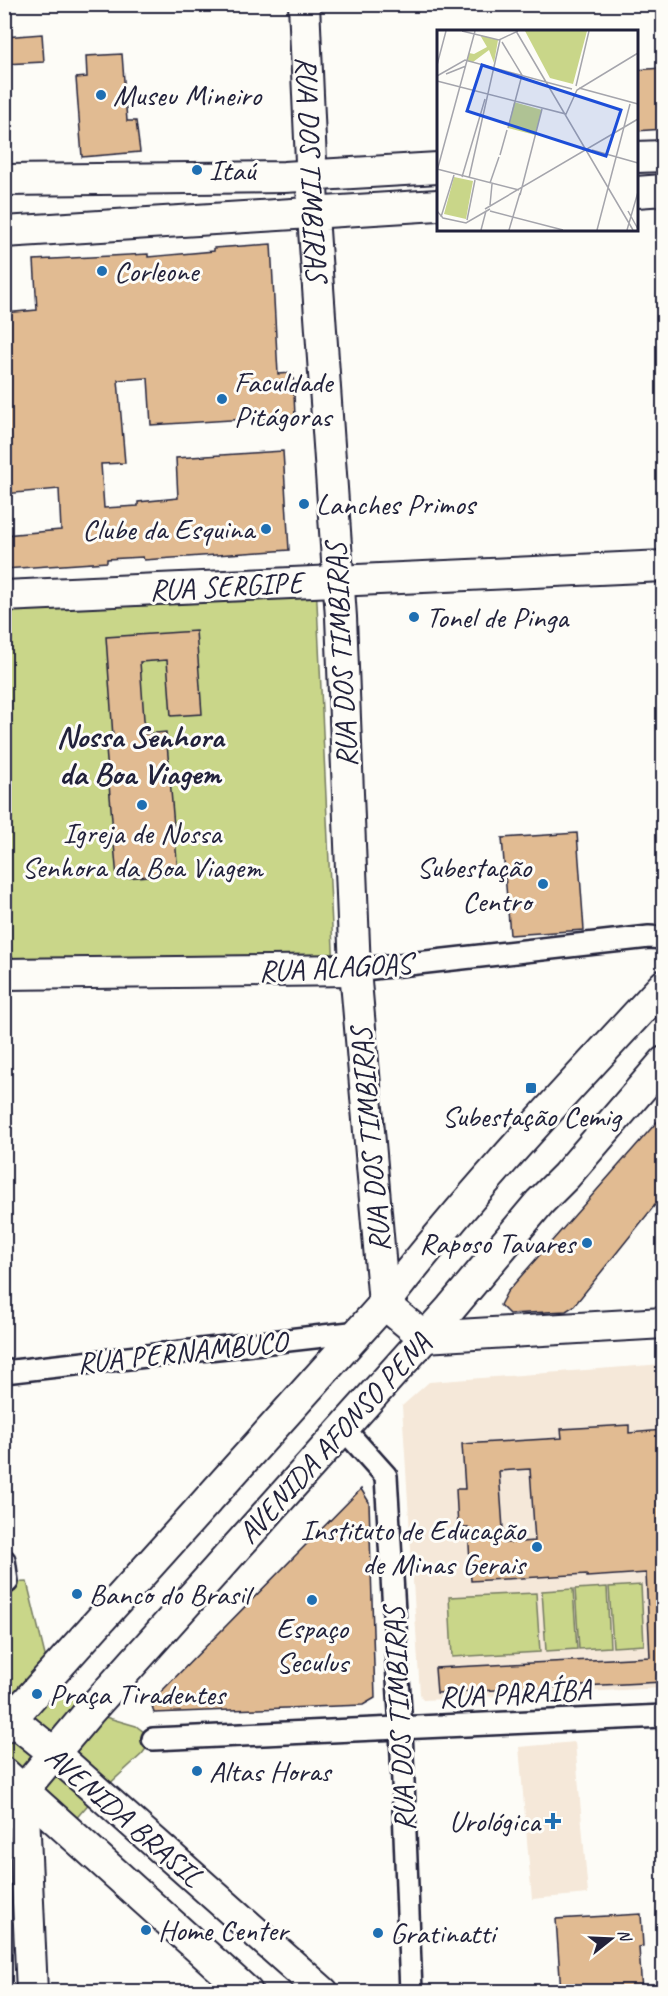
<svg xmlns="http://www.w3.org/2000/svg" width="668" height="1996" font-family="Caveat,sans-serif">
	<style>
		.built { fill: #f5e8d9 }
		.green { fill: #c9d689; stroke: #767c62; stroke-width: 1.5 }
		.building { fill: #e1bb92; stroke: #22223b; stroke-width: 1.5; fill-rule: evenodd }
		.lines { fill: none; stroke-linecap: round; stroke-linejoin: round }
		.street-casing { stroke: #22223b; stroke-width: 26 }
		.secondary-casing { stroke: #22223b; stroke-width: 34 }
		.street { stroke: #fdfcf7; stroke-width: 21 }
		.secondary { stroke: #fdfcf7; stroke-width: 30 }
		.poi-dot { fill: #1f6fb2; stroke: #fdfcf7; stroke-width: 2 }
		.labels { text-anchor: middle; stroke-width: 6; stroke-linejoin: round; paint-order: stroke }
		.poi-label { font-size: 30px; fill: #22223b; stroke: #fdfcf7; text-anchor: start }
		.street-label { font-size: 30px; fill: #22223b; stroke: #fdfcf7 }
		.neighbourhood-label { font-size: 32px; font-weight: bold; fill: #22223b; stroke: #fdfcf7 }
		.inset-road { fill: none; stroke: #a5a5ac; stroke-width: 1.5 }
		.view { fill: #1d4ed8; fill-opacity: 0.15; stroke: #1d4ed8; stroke-width: 3 }
		.inset-edge { fill: none; stroke: #22223b; stroke-width: 3 }
	</style>
	<rect width="100%" height="100%" fill="#fdfcf7"/>
	<filter id="ink" filterUnits="userSpaceOnUse"><feTurbulence type="fractalNoise" baseFrequency=".0167" numOctaves="2"/><feDisplacementMap in="SourceGraphic" scale="12" xChannelSelector="R" yChannelSelector="G"/><feConvolveMatrix kernelMatrix="1 2 1 2 8 2 1 2 1" color-interpolation-filters="sRGB"/></filter>
	<g filter="url(#ink)">
		<g class="built">
			<path d="M663,1364v324l-240,12 -3,-6 -18,-288 27,-24z"/>
			<path d="M575,1742l13,152 -56,5 -13,-152z"/>
		</g>
		<g class="green">
			<path d="M316,581l18,389 -329,4 -1,-378z"/>
			<path d="M27,1582l23,94 38,36 48,14 17,13 -11,15 -50,46 -25,29 -62,-18v-228z"/>
			<path d="M641,1585l3,60 -31,2 -4,-60z"/>
			<path d="M607,1587l3,60 -31,2 -4,-60z"/>
			<path d="M573,1589l4,60 -31,2 -4,-60z"/>
			<path d="M536,1593l4,59 -88,5 -3,-60z"/>
		</g>
		<g class="building">
			<path d="M42,34l2,28 -40,2v-27z"/>
			<path d="M122,54l5,67h9l4,31 -58,5 -6,-79 11,-1 -1,-21z"/>
			<path d="M661,68l2,61 -27,2v-61z"/>
			<path d="M271,244l7,130 15,-1 2,43 -144,9 -3,-47 -30,2 7,83 -24,1 3,44 34,-2v-4l40,-4 -2,-40 107,-7 6,99 -145,10 -1,-3 -36,2v3l-103,7v-34l57,-5 -2,-41 -55,5v-181l33,-3 -3,-50 114,-6v3l66,-6v-3z"/>
			<path d="M196,631l6,83 -31,2 -4,-56 -27,2 5,72 21,-2 12,141 -61,6 -12,-142h8l-7,-100z"/>
			<path d="M577,833l7,97 -74,5 -8,-97z"/>
			<path d="M663,1115v80l-89,111 -8,5 -57,3 -9,-9 7,-13z"/>
			<path d="M629,1425v8l34,-3v252l-226,11 -2,-25 215,-11 -4,-84 -59,4v-3l-116,7 -3,-54 -10,1 -2,-39h9l-3,-45 100,-6 -1,-9zM530,1469l5,72 -31,2 -5,-72z"/>
			<path d="M361,1489l8,13 6,196 -12,7 -209,8 -3,-11z"/>
			<path d="M641,1914l2,32 -4,1 3,45h-81l-5,-73z"/>
		</g>
		<g class="lines">
			<g class="street-casing">
				<g id="street">
					<path d="M355,970l294,-33 15,1"/>
					<path d="M4,1372l355,-40"/>
					<path d="M343,1428l43,48 15,253 10,263"/>
					<path d="M4,1560l3,22"/>
					<path d="M153,1739l511,-23"/>
				</g>
			</g>
			<g class="secondary-casing">
				<g id="secondary">
					<path id="s1" d="M304,4l10,226 27,387 14,353 29,334"/>
					<path d="M636,157l28,-1"/>
					<path d="M4,180l280,-3 154,-9"/>
					<path d="M636,192l28,-2"/>
					<path d="M4,232l434,-27"/>
					<path d="M4,596l660,-30"/>
					<path d="M4,974l351,-4"/>
					<path d="M384,1304l40,33 240,-14"/>
					<path d="M4,1713l51,41 268,238"/>
					<path d="M4,1727l380,-423c86,-112 184,-215 280,-319"/>
					<path d="M4,1773l243,219"/>
					<path d="M23,1790l9,202"/>
					<path d="M4,1813l85,-101 362,-404 89,-106 26,-26 98,-114"/>
				</g>
			</g>
			<use href="#street" class="street"/>
			<use href="#secondary" class="secondary"/>
		</g>
	</g>
	<g class="poi-dot">
		<circle cx="101" cy="95" r="6"/>
		<circle cx="197" cy="170" r="6"/>
		<circle cx="102" cy="271" r="6"/>
		<circle cx="222" cy="399" r="6"/>
		<circle cx="304" cy="504" r="6"/>
		<circle cx="266" cy="529" r="6"/>
		<circle cx="414" cy="617" r="6"/>
		<circle cx="142" cy="805" r="6"/>
		<circle cx="543" cy="884" r="6"/>
		<rect x="525" y="1082" width="12" height="12" rx="3"/>
		<circle cx="587" cy="1243" r="6"/>
		<circle cx="537" cy="1547" r="6"/>
		<circle cx="77" cy="1594" r="6"/>
		<circle cx="312" cy="1600" r="6"/>
		<circle cx="37" cy="1694" r="6"/>
		<circle cx="197" cy="1771" r="6"/>
		<path d="M550 1812h6v6h6v6h-6v6h-6v-6h-6v-6h6z"/>
		<circle cx="146" cy="1930" r="6"/>
		<circle cx="378" cy="1933" r="6"/>
	</g>
	<g class="labels">
		<g class="poi-label">
			<text x="113" y="105">Museu Mineiro</text>
			<text x="209" y="180">Itaú</text>
			<text x="114" y="281">Corleone</text>
			<text x="234" y="392">Faculdade<tspan x="234" dy="34">Pitágoras</tspan></text>
			<text x="316" y="514">Lanches Primos</text>
			<text x="254" y="539" text-anchor="end">Clube da Esquina</text>
			<text x="426" y="627">Tonel de Pinga</text>
			<text x="142" y="843" text-anchor="middle">Igreja de Nossa<tspan x="142" dy="34">Senhora da Boa Viagem</tspan></text>
			<text x="531" y="877" text-anchor="end">Subestação<tspan x="531" dy="34">Centro</tspan></text>
			<text x="531" y="1126" text-anchor="middle">Subestação Cemig</text>
			<text x="575" y="1253" text-anchor="end">Raposo Tavares</text>
			<text x="525" y="1540" text-anchor="end">Instituto de Educação<tspan x="525" dy="34">de Minas Gerais</tspan></text>
			<text x="89" y="1604">Banco do Brasil</text>
			<text x="312" y="1638" text-anchor="middle">Espaço<tspan x="312" dy="34">Seculus</tspan></text>
			<text x="49" y="1704">Praça Tiradentes</text>
			<text x="209" y="1781">Altas Horas</text>
			<text x="540" y="1831" text-anchor="end">Urológica</text>
			<text x="158" y="1940">Home Center</text>
			<text x="390" y="1943">Gratinatti</text>
		</g>
		<g class="street-label">
			<text dy="10" stroke="none"><textPath href="#s1" startOffset="165">RUA DOS TIMBIRAS</textPath></text>
			<text transform="translate(226 586) rotate(-3)" y="10">RUA SERGIPE</text>
			<text transform="translate(341 655) rotate(-93)" y="10">RUA DOS TIMBIRAS</text>
			<text transform="translate(335 967) rotate(-3)" y="10">RUA ALAGOAS</text>
			<text transform="translate(370 1140) rotate(-95)" y="10">RUA DOS TIMBIRAS</text>
			<text transform="translate(182 1352) rotate(-6)" y="10">RUA PERNAMBUCO</text>
			<text transform="translate(334 1438) rotate(-48)" y="10">AVENIDA AFONSO PENA</text>
			<text transform="translate(515 1693) rotate(-3)" y="10">RUA PARAÍBA</text>
			<text transform="translate(399 1719) rotate(-93)" y="10">RUA DOS TIMBIRAS</text>
			<text transform="translate(124 1816) rotate(41)" y="10">AVENIDA BRASIL</text>
		</g>
		<g class="neighbourhood-label">
			<text x="140" y="747">Nossa Senhora<tspan x="140" dy="37">da Boa Viagem</tspan></text>
		</g>
	</g>
	<g transform="translate(437 30)">
		<rect width="201" height="201" fill="#fdfcf7"/>
		<path d="M88,1h62l-14,53 -23,-6zM43,5l18,5 -4,23 -5,-13 -16,12 -6,-1 2,-8 5,1 13,-7zM77,72l28,8 -7,25 -27,-7zM17,147l19,4 -7,38 -22,-5z" fill="#c9d689"/>
		<path class="inset-road" d="M25,1l37,9 19,-9M79,1l117,199M65,12l20,33 -14,53M0,35l9,-34M9,44l20,-8M0,46l28,-16 107,29M0,51l129,33 11,-24 61,-37M139,56l13,-55M142,58l59,16M155,120l46,13M63,125l7,-25M0,139l82,21M0,141l38,-140M25,147l23,-78M32,148l31,-138M53,153l9,-26M83,165l22,-86M53,175l2,-21M48,179l153,-90M0,181l6,7 23,5 24,-14M53,181l73,19M191,181l10,18M4,187l13,-42M30,190l8,-40M44,200l5,-19M72,200l11,-37M160,200l33,-126M190,200l11,-38"/>
		<path class="view" d="M45,35l139,45 -15,46 -139,-45z"/>
		<rect width="201" height="201" class="inset-edge"/>
	</g>
	<rect width="668" height="1996" fill="none" stroke="#fdfcf7" stroke-width="24"/>
	<rect x="12" y="12" width="644" height="1972" fill="none" stroke="#22223b" stroke-width="2" filter="url(#ink)"/>
	<g transform="translate(611 1939) rotate(72)" stroke="#fdfcf7" stroke-width="4.5" paint-order="stroke">
	<path d="M0-4.5L10 22L0 15L-10 22Z" fill="#22223b"/>
	<text y="-9" font-size="16" font-weight="bold" text-anchor="middle" fill="#22223b">N</text>
	</g>
</svg>
